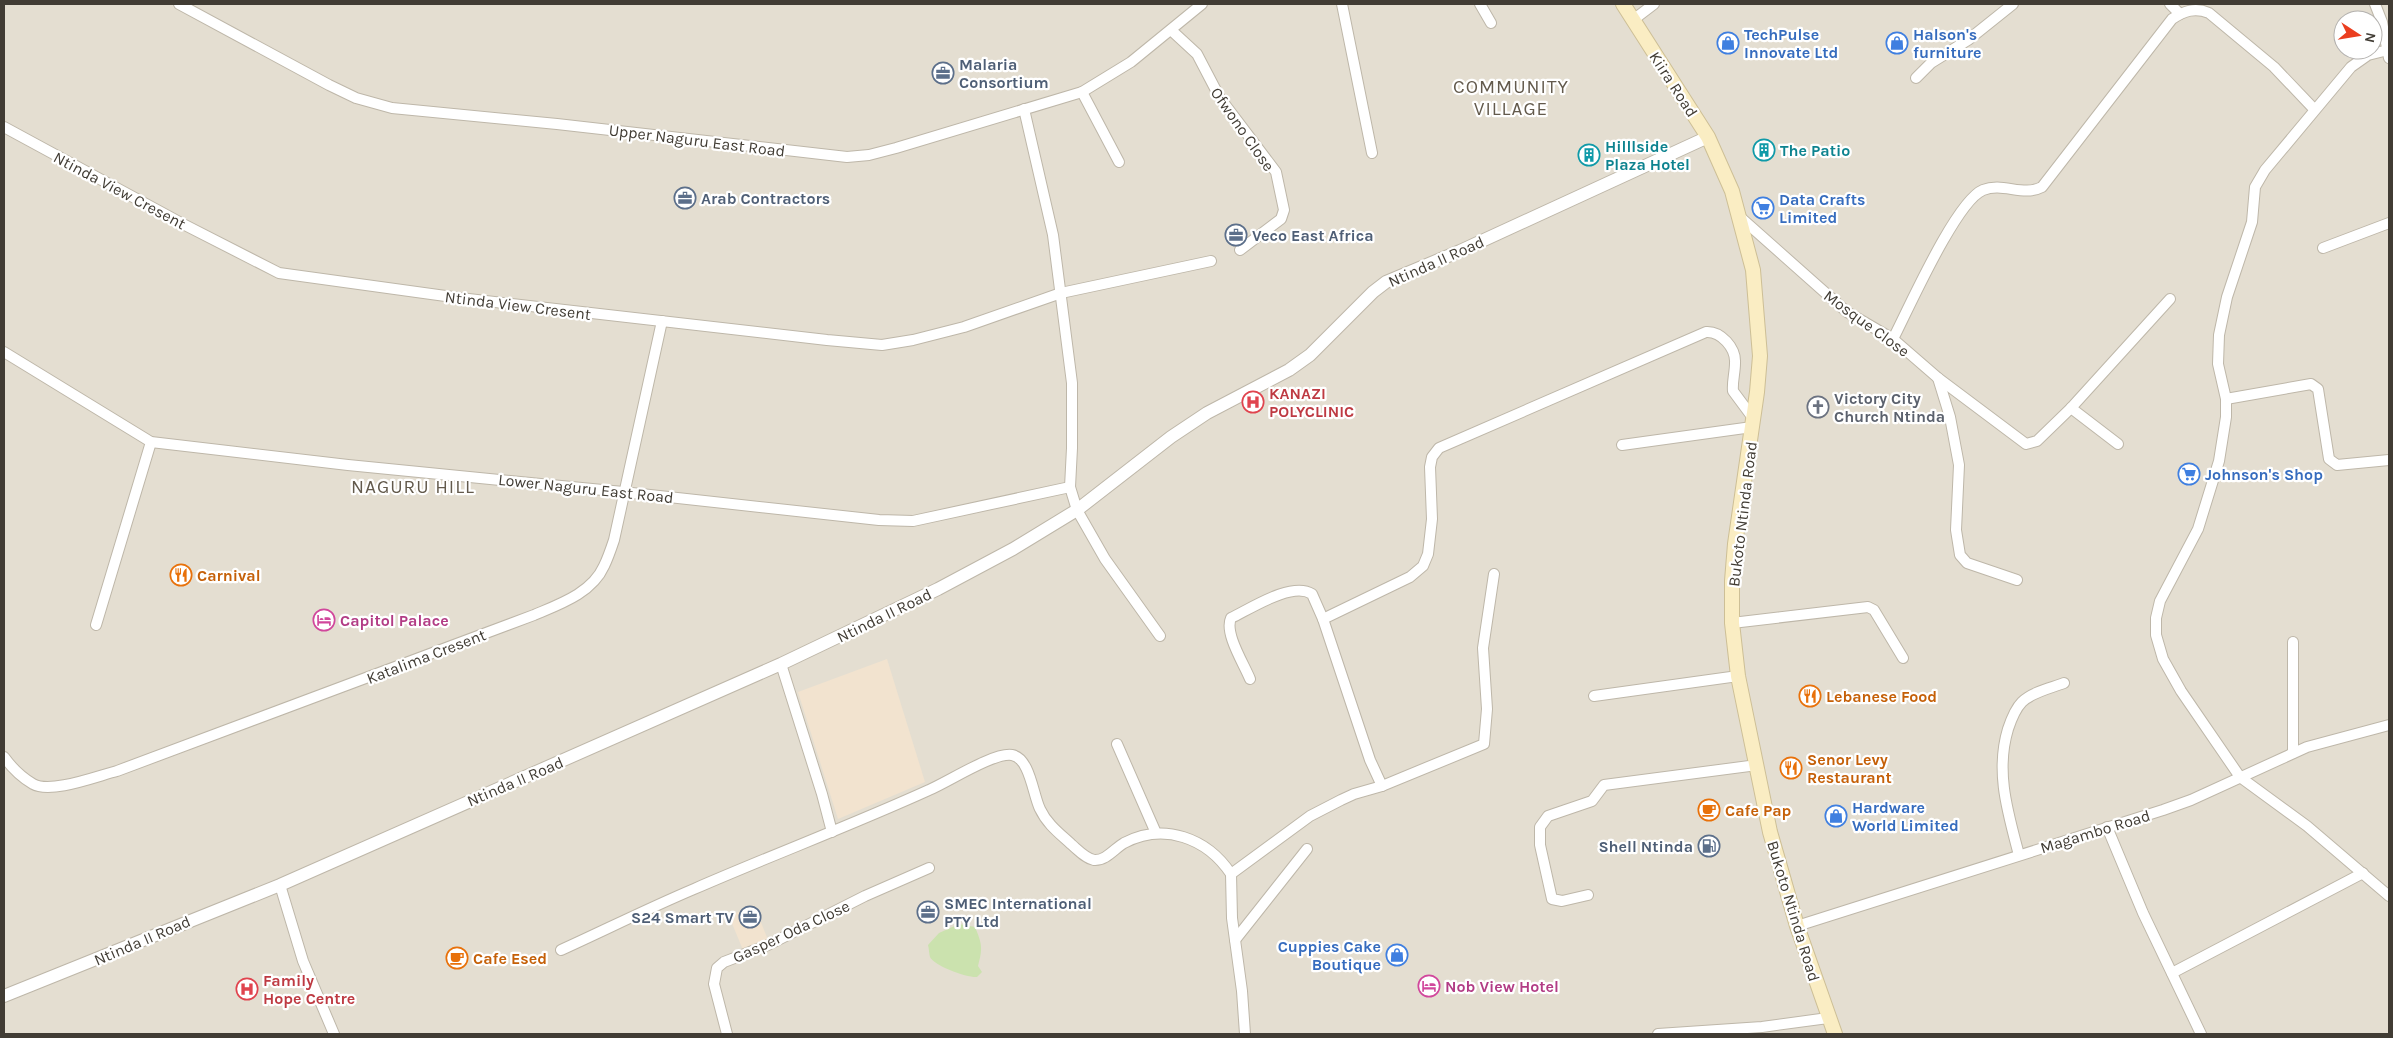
<svg xmlns="http://www.w3.org/2000/svg" width="2393" height="1038" font-family="Karla,sans-serif">
	<style>
		.residential { fill: #e4ded1; fill-rule: evenodd }
		.commercial { fill: #f2e3cf }
		.green { fill: #cbe2ae }
		.lines { fill: none; stroke-linecap: round; stroke-linejoin: round }
		.minor-casing { stroke: #beb7a9; stroke-width: 12 }
		.tertiary-casing { stroke: #beb7a9; stroke-width: 14 }
		.secondary-casing { stroke: #cdbf96; stroke-width: 16 }
		.minor { stroke: #fff; stroke-width: 10 }
		.tertiary { stroke: #fff; stroke-width: 12 }
		.secondary { stroke: #faedc3; stroke-width: 14 }
		.labels { text-anchor: middle; stroke-width: 4.5; stroke-linejoin: round; paint-order: stroke }
		.shop-label { font-size: 16px; font-weight: bold; fill: #366cbe; stroke: #fff; text-anchor: start }
		.service-label { font-size: 16px; font-weight: bold; fill: #4e5e75; stroke: #fff; text-anchor: start }
		.street-label { font-size: 16px; fill: #413c34; stroke: #fff }
		.culture-label { font-size: 16px; font-weight: bold; fill: #0d838f; stroke: #fff; text-anchor: start }
		.health-label { font-size: 16px; font-weight: bold; fill: #be3a42; stroke: #fff; text-anchor: start }
		.worship-label { font-size: 16px; font-weight: bold; fill: #5b616d; stroke: #fff; text-anchor: start }
		.food-label { font-size: 16px; font-weight: bold; fill: #c56008; stroke: #fff; text-anchor: start }
		.hotel-label { font-size: 16px; font-weight: bold; fill: #b23c85; stroke: #fff; text-anchor: start }
		.quarter-label { font-size: 19px; letter-spacing: 1px; fill: #635a4c; stroke: #fff }
	</style>
	<rect width="100%" height="100%" fill="#f0ece3"/>
	<path class="residential" d="M4,4h2385v1030h-2385zM2343,20h30v30h-30z"/>
	<g class="commercial">
		<path d="M887,659l38,123 -87,37 -40,-127z"/>
		<path d="M754,905l14,35 -25,10 -14,-34z"/>
	</g>
	<path class="green" d="M959,924l16,3c7,17 8,21 3,39l4,6 -5,5c-9,1 -43,-11 -47,-20 -1,-3 -1,-9 -2,-12l11,-12z"/>
	<g class="lines">
		<g class="minor-casing">
			<g id="minor">
				<path d="M179,4l150,81 27,13 36,10 165,16 290,33 22,-2 27,-7 186,-56 49,-30 71,-58"/>
				<path d="M1342,4l30,149"/>
				<path d="M1480,4l11,19"/>
				<path d="M2170,4l10,10"/>
				<path d="M2375,4l7,18 7,36"/>
				<path d="M1633,20l21,-16"/>
				<path d="M1171,30l26,24 23,44 56,74 8,38 -3,9 -41,31"/>
				<path d="M2388,50l-20,5 -17,12 -86,103 -10,17 -3,35 -25,75 -8,38 -1,29 8,35v18l-7,44 -21,68 -38,72 -4,17v17l7,24 18,32 59,86 67,49 82,70"/>
				<path d="M1916,78l15,-15 37,-23 45,-36"/>
				<path d="M1082,92l37,70"/>
				<path d="M1024,109l29,126 19,148v65l-2,39 7,23 28,49 55,77"/>
				<path d="M4,127l177,96 98,50 181,25 367,42 55,5 31,-5 51,-13 97,-34 150,-32"/>
				<path d="M1740,217l107,95 46,27 45,39 88,66 11,-3 34,-33 99,-109"/>
				<path d="M2323,248l66,-25"/>
				<path d="M1893,339c15,-29 63,-138 90,-149 20,-8 40,7 59,-3l130,-168c12,-8 23,-12 37,-6l65,54 40,42"/>
				<path d="M4,352l147,90 197,23 275,27 256,28 34,1 157,-34"/>
				<path d="M1938,378l12,39 9,48 -3,65 4,25 7,8 50,17"/>
				<path d="M2226,399l85,-15 7,5 11,70 8,6 52,-5"/>
				<path d="M2071,408l47,36"/>
				<path d="M1622,445l130,-18"/>
				<path d="M1323,619l87,-42 13,-11 5,-12 4,-35 -2,-52 2,-10 7,-9 267,-116c15,-1 30,16 29,31 0,10 -3,19 -2,28l20,27"/>
				<path d="M1732,623l136,-16 6,3 29,48"/>
				<path d="M96,625l55,-183"/>
				<path d="M781,664l41,130 10,38"/>
				<path d="M1250,679c-6,-15 -26,-46 -19,-61 19,-9 61,-37 81,-24l11,25 47,141 12,26"/>
				<path d="M1594,696l144,-20"/>
				<path d="M1117,744l39,89"/>
				<path d="M2293,753v-111"/>
				<path d="M4,757c8,11 17,20 29,27 18,10 64,-8 84,-13l417,-156c26,-11 58,-22 70,-49 4,-8 7,-17 10,-26l48,-219"/>
				<path d="M2107,827l36,86 58,121"/>
				<path d="M2019,855c-11,-42 -24,-83 -11,-126 3,-9 7,-20 14,-27 10,-10 29,-14 42,-19"/>
				<path d="M280,885l23,76 31,73"/>
				<path d="M1588,895l-26,6 -10,-2 -12,-54v-18l8,-11 44,-15 12,-16 153,-20"/>
				<path d="M1797,926l366,-116 28,-10 116,-53 82,-22"/>
				<path d="M1235,940l72,-91"/>
				<path d="M561,950c44,-20 88,-42 133,-61 78,-34 158,-64 235,-99 19,-8 65,-38 83,-35 18,3 21,40 28,54 7,15 19,24 31,35 7,6 14,14 23,16 12,1 21,-12 30,-17 40,-21 83,-5 107,31"/>
				<path d="M2172,973l191,-100"/>
				<path d="M727,1034l-13,-50 3,-16 7,-6 44,-17 97,-49 64,-28"/>
				<path d="M1245,1034l-3,-43 -10,-73 -1,-44 79,-58 31,-16 13,-6 28,-8 102,-42 3,-35 -4,-61 11,-74"/>
				<path d="M1658,1034l104,-7 66,-9"/>
			</g>
		</g>
		<g class="tertiary-casing">
			<path id="tertiary" d="M4,996l276,-111 501,-221 157,-75 75,-40 64,-39 94,-73 36,-24 82,-43 21,-15 63,-63 13,-10 74,-31 248,-114"/>
		</g>
		<g class="secondary-casing">
			<path id="secondary" d="M1623,4l85,133 24,54 21,79 7,86 -3,36 -22,152 -3,37v42l6,53 32,156 27,94 38,108"/>
		</g>
		<use href="#minor" class="minor"/>
		<use href="#tertiary" class="tertiary"/>
		<use href="#secondary" class="secondary"/>
	</g>
	<defs>
		<g id="shop-ring" transform="scale(1.125)"><circle r="9.5" fill="#fff" stroke="#3f7fe0" stroke-width="1.5"/><path d="M-5-2.5h2.3a2.7 3.5 0 0 1 5.4 0H5L5.5 6h-11ZM-1.5-2.5h3a1.5 2.3 0 0 0-3 0Z" fill="#3f7fe0"/></g>
		<g id="office-ring" transform="scale(1.125)"><circle r="9.5" fill="#fff" stroke="#5c6f8a" stroke-width="1.5"/><path d="M-6-3h4V-5.5h4V-3h4V5H-6ZM-1-4.5V-3h2v-1.5ZM-6 0V1H6V0Z" fill="#5c6f8a"/></g>
		<g id="building-ring" transform="scale(1.125)"><circle r="9.5" fill="#fff" stroke="#0f9aa8" stroke-width="1.5"/><path d="M-4-6H4V6H1V3H-1V6H-4ZM-2.5-4.3h1.7v1.8h-1.7ZM.8-4.3h1.7v1.8H.8ZM-2.5-1h1.7V.8h-1.7ZM.8-1h1.7V.8H.8Z" fill="#0f9aa8"/></g>
		<g id="supermarket-ring" transform="scale(1.125)"><circle r="9.5" fill="#fff" stroke="#3f7fe0" stroke-width="1.5"/><path d="M-6-5.5h2.5l.6 2H6L4.5 2H-2.5L-4.4-4H-6ZM-1.5 3.2a1.3 1.3 0 1 0 .1 0ZM3 3.2a1.3 1.3 0 1 0 .1 0Z" fill="#3f7fe0"/></g>
		<g id="hospital-ring" transform="scale(1.125)"><circle r="9.5" fill="#fff" stroke="#e0444e" stroke-width="1.5"/><path d="M-5-5h3v3.5h4V-5h3V5h-3V1.5h-4V5h-3Z" fill="#e0444e"/></g>
		<g id="church-ring" transform="scale(1.125)"><circle r="9.5" fill="#fff" stroke="#6b7280" stroke-width="1.5"/><path d="M-1.2-6h2.4v3.5h3.3v2.4h-3.3V6h-2.4V-.1h-3.3v-2.4h3.3Z" fill="#6b7280"/></g>
		<g id="restaurant-ring" transform="scale(1.125)"><circle r="9.5" fill="#fff" stroke="#e8710a" stroke-width="1.5"/><path d="M-5-6h1v4h1v-4h1v4h1v-4h1v5L-1.5 .5V6h-2V.5L-5-1ZM5-6V6H3V1.5H1.5Q1.5-4 5-6Z" fill="#e8710a"/></g>
		<g id="hotel-ring" transform="scale(1.125)"><circle r="9.5" fill="#fff" stroke="#d1479c" stroke-width="1.5"/><path d="M-6-4.5h1.5V1H6V5H4.5V3h-9V5H-6ZM-4 0a1.8 1.8 0 1 1 3.6 0ZM.5 0V-2.5h3Q6-2.5 6 0Z" fill="#d1479c"/></g>
		<g id="cafe-ring" transform="scale(1.125)"><circle r="9.5" fill="#fff" stroke="#e8710a" stroke-width="1.5"/><path d="M-5.5-4.5H6V0H3Q3 3.5 0 3.5H-2.5Q-5.5 3.5-5.5 0ZM3-3.2v2h1.7v-2ZM-6 4.5H4V6H-6Z" fill="#e8710a"/></g>
		<g id="fuel-ring" transform="scale(1.125)"><circle r="9.5" fill="#fff" stroke="#5c6f8a" stroke-width="1.5"/><path d="M-5.5-6h7V0h2V4h1.3V-2.5L3-4.5l.8-.8L6-3V5H2.5V1h-1V6h-7ZM-4.2-4.7v3.2H.2V-4.7Z" fill="#5c6f8a"/></g>
	</defs>
	<g fill-rule="evenodd">
		<use href="#shop-ring" x="1728" y="43"/>
		<use href="#shop-ring" x="1897" y="43"/>
		<use href="#office-ring" x="943" y="73"/>
		<use href="#building-ring" x="1764" y="150"/>
		<use href="#building-ring" x="1589" y="155"/>
		<use href="#office-ring" x="685" y="198"/>
		<use href="#supermarket-ring" x="1763" y="208"/>
		<use href="#office-ring" x="1236" y="235"/>
		<use href="#hospital-ring" x="1253" y="402"/>
		<use href="#church-ring" x="1818" y="407"/>
		<use href="#supermarket-ring" x="2189" y="474"/>
		<use href="#restaurant-ring" x="181" y="575"/>
		<use href="#hotel-ring" x="324" y="620"/>
		<use href="#restaurant-ring" x="1810" y="696"/>
		<use href="#restaurant-ring" x="1791" y="768"/>
		<use href="#cafe-ring" x="1709" y="810"/>
		<use href="#shop-ring" x="1836" y="816"/>
		<use href="#fuel-ring" x="1709" y="846"/>
		<use href="#office-ring" x="928" y="912"/>
		<use href="#office-ring" x="750" y="917"/>
		<use href="#shop-ring" x="1397" y="955"/>
		<use href="#cafe-ring" x="457" y="958"/>
		<use href="#hotel-ring" x="1429" y="986"/>
		<use href="#hospital-ring" x="247" y="989"/>
	</g>
	<g class="labels">
		<g class="shop-label">
			<text x="1744" y="40">TechPulse<tspan x="1744" dy="18">Innovate Ltd</tspan></text>
			<text x="1913" y="40">Halson's<tspan x="1913" dy="18">furniture</tspan></text>
			<text x="1779" y="205">Data Crafts<tspan x="1779" dy="18">Limited</tspan></text>
			<text x="2205" y="480">Johnson's Shop</text>
			<text x="1852" y="813">Hardware<tspan x="1852" dy="18">World Limited</tspan></text>
			<text x="1381" y="952" text-anchor="end">Cuppies Cake<tspan x="1381" dy="18">Boutique</tspan></text>
		</g>
		<g class="service-label">
			<text x="959" y="70">Malaria<tspan x="959" dy="18">Consortium</tspan></text>
			<text x="701" y="204">Arab Contractors</text>
			<text x="1252" y="241">Veco East Africa</text>
			<text x="1693" y="852" text-anchor="end">Shell Ntinda</text>
			<text x="944" y="909">SMEC International<tspan x="944" dy="18">PTY Ltd</tspan></text>
			<text x="734" y="923" text-anchor="end">S24 Smart TV</text>
		</g>
		<g class="street-label">
			<text transform="translate(1674 84) rotate(57)" y="6">Kiira Road</text>
			<text transform="translate(1243 129) rotate(55)" y="6">Ofwono Close</text>
			<text transform="translate(697 140) rotate(7)" y="6">Upper Naguru East Road</text>
			<text transform="translate(120 190) rotate(28)" y="6">Ntinda View Cresent</text>
			<text transform="translate(1436 261) rotate(-24)" y="6">Ntinda II Road</text>
			<text transform="translate(518 305) rotate(7)" y="6">Ntinda View Cresent</text>
			<text transform="translate(1867 323) rotate(36)" y="6">Mosque Close</text>
			<text transform="translate(586 488) rotate(6)" y="6">Lower Naguru East Road</text>
			<text transform="translate(1742 514) rotate(-83)" y="6">Bukoto Ntinda Road</text>
			<text transform="translate(884 615) rotate(-26)" y="6">Ntinda II Road</text>
			<text transform="translate(426 656) rotate(-21)" y="6">Katalima Cresent</text>
			<text transform="translate(515 781) rotate(-23)" y="6">Ntinda II Road</text>
			<text transform="translate(2095 831) rotate(-17)" y="6">Magambo Road</text>
			<text transform="translate(1794 911) rotate(73)" y="6">Bukoto Ntinda Road</text>
			<text transform="translate(791 931) rotate(-25)" y="6">Gasper Oda Close</text>
			<text transform="translate(142 940) rotate(-23)" y="6">Ntinda II Road</text>
		</g>
		<g class="culture-label">
			<text x="1605" y="152">Hilllside<tspan x="1605" dy="18">Plaza Hotel</tspan></text>
			<text x="1780" y="156">The Patio</text>
		</g>
		<g class="health-label">
			<text x="1269" y="399">KANAZI<tspan x="1269" dy="18">POLYCLINIC</tspan></text>
			<text x="263" y="986">Family<tspan x="263" dy="18">Hope Centre</tspan></text>
		</g>
		<g class="worship-label">
			<text x="1834" y="404">Victory City<tspan x="1834" dy="18">Church Ntinda</tspan></text>
		</g>
		<g class="food-label">
			<text x="197" y="581">Carnival</text>
			<text x="1826" y="702">Lebanese Food</text>
			<text x="1807" y="765">Senor Levy<tspan x="1807" dy="18">Restaurant</tspan></text>
			<text x="1725" y="816">Cafe Pap</text>
			<text x="473" y="964">Cafe Esed</text>
		</g>
		<g class="hotel-label">
			<text x="340" y="626">Capitol Palace</text>
			<text x="1445" y="992">Nob View Hotel</text>
		</g>
		<g class="quarter-label">
			<text x="1511" y="93">COMMUNITY<tspan x="1511" dy="22">VILLAGE</tspan></text>
			<text x="413" y="493">NAGURU HILL</text>
		</g>
	</g>
	<rect width="2393" height="1038" fill="none" stroke="#413c34" stroke-width="10"/>
	<g transform="translate(2358 35) rotate(102)"><circle r="24" fill="#ffffff" stroke="#b3b1ae"/>
	<path d="M0-4L9 19L0 12L-9 19Z" fill="#eb3e1f"/>
	<text y="-8" font-size="14" font-weight="bold" text-anchor="middle" fill="#413c34">N</text>
	</g>
</svg>
